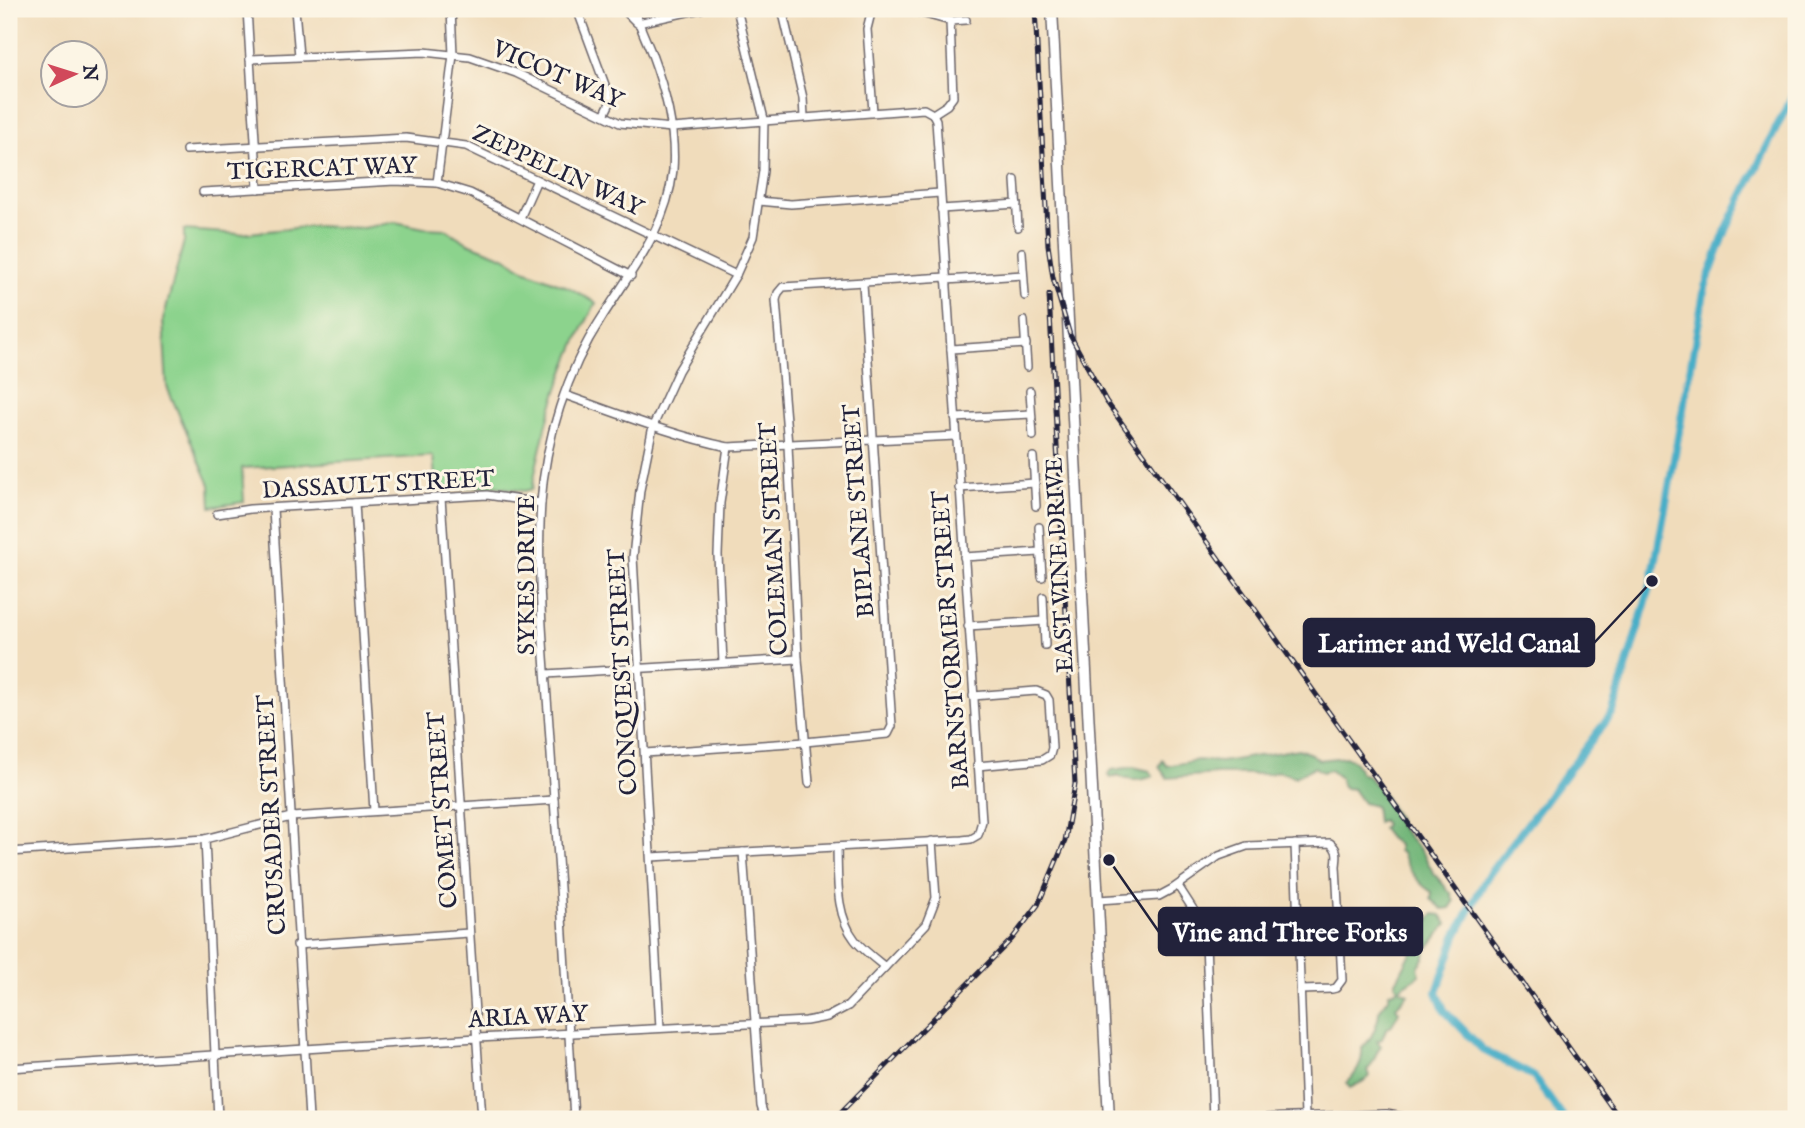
<svg xmlns="http://www.w3.org/2000/svg" width="1805" height="1128" font-family="'IM FELL English',serif">
	<style>
		.green { fill: #8cd38d; stroke: #577a64; stroke-width: 2 }
		.forest { fill: #71b578; stroke: #4a6c5a; stroke-width: 2 }
		.lines { fill: none; stroke-linecap: round; stroke-linejoin: round }
		.canal { stroke: #48aec7; stroke-width: 8 }
		.street-casing { stroke: #6a6368; stroke-width: 10 }
		.secondary-casing { stroke: #6a6368; stroke-width: 13 }
		.street { stroke: #fff; stroke-width: 7 }
		.secondary { stroke: #fff; stroke-width: 10 }
		.rail-casing { stroke: #22223b; stroke-width: 5 }
		.rail { stroke: #fcf5e5; stroke-width: 2.5; stroke-dasharray: 8; stroke-linecap: butt }
		.labels { text-anchor: middle; stroke-width: 6; stroke-linejoin: round; paint-order: stroke }
		.street-label { font-size: 24px; fill: #22223b; stroke: #fcf5e5 }
		.leader { fill: none; stroke: #22223b; stroke-width: 2.5 }
		.callout-dot { fill: #22223b; stroke: #fcf5e5; stroke-width: 2.5 }
		.callout { fill: #22223b; stroke: #22223b; stroke-width: 2.5 }
		.callout-label { font-size: 26px; text-anchor: middle; font-weight: bold; fill: #fff }
	</style>
	<rect width="100%" height="100%" fill="#fcf5e5"/>
	<filter id="ink" filterUnits="userSpaceOnUse"><feTurbulence type="fractalNoise" baseFrequency=".0143" numOctaves="2"/><feDisplacementMap in="SourceGraphic" scale="14" xChannelSelector="R" yChannelSelector="G"/><feConvolveMatrix kernelMatrix="1 2 1 2 8 2 1 2 1" color-interpolation-filters="sRGB"/></filter>
	<filter id="wash" filterUnits="userSpaceOnUse"><feTurbulence type="fractalNoise" baseFrequency=".00686" numOctaves="4" result="noise"/><feDisplacementMap in="SourceGraphic" scale="28" xChannelSelector="R" yChannelSelector="G"/><feGaussianBlur stdDeviation="1.57" result="paint"/><feColorMatrix in="noise" values="0 0 0 0 0 0 0 0 0 0 0 0 0 0 0 0 0 1.4 0 .05"/><feComposite in="paint" operator="in"/></filter>
	<g filter="url(#wash)">
		<rect width="100%" height="100%" fill="#f0dcbb"/>
		<path class="green" d="M395,222l29,6 21,1 23,14 36,14 23,14 41,16 28,16c-33,59 -52,119 -64,186l-8,2 -30,-5 -58,3 -3,-33 -191,12 2,34 -33,5 -1,-22 -43,-98 -4,-67 21,-79v-11l56,4 74,-8 49,2z"/>
		<g class="forest">
			<path d="M1298,749l13,5 8,6 27,-3 8,4 7,12 7,3 16,20 13,21 1,8 25,28 11,21 17,19 3,9 -4,6 -7,1 -12,-10 1,-7c-13,-7 -25,-24 -30,-39l-4,-2v-6l-9,-7 -7,-9 3,-5 -3,-4 -5,2 -2,-16 -12,-3 -10,-14 -8,-1 -4,-4 -1,-6 -10,-8 -8,2 -8,-5 -19,10 -17,-6 -9,3h-52l-50,4 -8,-11 4,-7 4,6 31,-6 22,2 14,-2z"/>
			<path d="M1133,767l17,4 3,5c-11,5 -25,6 -35,-1l-7,3 -3,-4 4,-4z"/>
			<path d="M1434,914l7,1 6,9 -21,26 -1,7 -7,10 2,8 -21,14 9,5 -12,13 3,5c-2,5 -5,9 -8,14l-5,3 -4,10 -5,2 4,5c-7,7 -6,18 -14,24l2,6 -3,4 -16,8 -3,-5c11,-11 16,-21 15,-35 9,-7 17,-26 17,-37l10,-13v-5l9,-4 -3,-6c10,-15 29,-62 39,-69z"/>
		</g>
		<g class="lines">
			<path class="canal" d="M1564,1119l-31,-43 -50,-26 -39,-40 -7,-18 19,-56 31,-59 126,-165 39,-131 53,-294 21,-57 70,-142"/>
		</g>
	</g>
	<g filter="url(#ink)">
		<g class="lines">
			<g class="street-casing">
				<g id="street">
					<path d="M247,9l11,180"/>
					<path d="M295,9l4,47"/>
					<path d="M577,9l34,92 -7,14"/>
					<path d="M626,9l2,5 9,9"/>
					<path d="M782,9l21,89 1,19"/>
					<path d="M872,9l-5,20 6,83"/>
					<path d="M907,9l43,12 16,-1"/>
					<path d="M638,23l63,-14"/>
					<path d="M250,59l174,-7 46,5 46,16 104,50 52,5 252,-19 9,5"/>
					<path d="M933,114l14,-9 6,-8 -3,-76"/>
					<path d="M186,150l220,-12 60,8 270,129"/>
					<path d="M1015,180l3,47"/>
					<path d="M437,183l16,-128 -2,-46"/>
					<path d="M203,192l192,-11 42,2 33,10 161,83"/>
					<path d="M759,201l32,3 149,-11"/>
					<path d="M941,209l76,-5"/>
					<path d="M520,218l17,-38"/>
					<path d="M1022,252l3,44"/>
					<path d="M946,280l77,-5"/>
					<path d="M1024,321l3,46"/>
					<path d="M951,349l75,-5"/>
					<path d="M1030,391l3,45"/>
					<path d="M565,395c54,19 107,40 163,52l228,-11"/>
					<path d="M955,418l76,-4"/>
					<path d="M1033,457l3,49"/>
					<path d="M959,488l76,-5"/>
					<path d="M441,498l41,621"/>
					<path d="M355,503l19,308"/>
					<path d="M273,509l36,610"/>
					<path d="M217,514l33,-5 237,-14 54,8"/>
					<path d="M1039,527l3,50"/>
					<path d="M964,557l76,-5"/>
					<path d="M1043,597l2,48"/>
					<path d="M968,626l76,-5"/>
					<path d="M723,663l-5,-108 2,-52 8,-56"/>
					<path d="M546,674l252,-15"/>
					<path d="M973,696l63,-5 10,4 3,5 3,48 -2,7 -8,5 -65,6"/>
					<path d="M645,753l160,-11 83,-8 4,-8 -29,-442"/>
					<path d="M809,783l-11,-124 -10,-214 -12,-145 2,-7 5,-6 163,-10"/>
					<path d="M205,839l13,280"/>
					<path d="M1295,844l10,272"/>
					<path d="M837,847c1,32 -2,67 18,93 8,10 20,19 30,27"/>
					<path d="M9,852l196,-13 86,-22 263,-17"/>
					<path d="M743,852l18,254 4,13"/>
					<path d="M651,857l311,-17 9,-1 7,-4 4,-14 -46,-701 -3,-6"/>
					<path d="M1178,886l22,34 6,23 7,176"/>
					<path d="M1098,900l61,-4 13,-7 47,-33 28,-10 83,-3c9,7 7,13 6,23l6,114 -6,8 -4,1 -31,1"/>
					<path d="M297,945l172,-12"/>
					<path d="M660,1028l-27,-471 7,-67 13,-64 25,-55 58,-96 17,-38 10,-66 1,-52 -27,-110"/>
					<path d="M9,1068l468,-30 329,-17 21,-4 21,-11 78,-82 10,-26 -4,-57"/>
					<path d="M574,1119c-7,-126 -15,-253 -24,-379 -5,-78 -14,-158 -9,-237 4,-62 26,-132 60,-184 30,-48 66,-91 72,-149 3,-41 -8,-80 -22,-118 -6,-15 -13,-28 -16,-43"/>
					<path d="M1233,1119l153,-5 29,5"/>
				</g>
			</g>
			<g class="secondary-casing">
				<path id="secondary" d="M1052,9l57,1110"/>
			</g>
			<use href="#street" class="street"/>
			<use href="#secondary" class="secondary"/>
			<g class="rail-casing">
				<g id="rail">
					<path d="M1035,9l13,236 5,33 17,57 36,66 514,718"/>
					<path d="M834,1119l178,-180 26,-34 27,-64 10,-57 -26,-489"/>
				</g>
			</g>
			<use href="#rail" class="rail"/>
		</g>
	</g>
	<g class="labels">
		<g class="street-label">
			<text transform="translate(558 74) rotate(23)" y="8">VICOT WAY</text>
			<text transform="translate(322 168) rotate(-2)" y="8">TIGERCAT WAY</text>
			<text transform="translate(558 170) rotate(25)" y="8">ZEPPELIN WAY</text>
			<text transform="translate(378 484) rotate(-3)" y="8">DASSAULT STREET</text>
			<text transform="translate(858 511) rotate(-94)" y="8">BIPLANE STREET</text>
			<text transform="translate(773 539) rotate(-93)" y="8">COLEMAN STREET</text>
			<text transform="translate(1059 565) rotate(-93)" y="8">EAST VINE DRIVE</text>
			<text transform="translate(526 575) rotate(-90)" y="8">SYKES DRIVE</text>
			<text transform="translate(950 640) rotate(-94)" y="8">BARNSTORMER STREET</text>
			<text transform="translate(622 672) rotate(-93)" y="8">CONQUEST STREET</text>
			<text transform="translate(442 810) rotate(-94)" y="8">COMET STREET</text>
			<text transform="translate(271 815) rotate(-93)" y="8">CRUSADER STREET</text>
			<text transform="translate(528 1016) rotate(-3)" y="8">ARIA WAY</text>
		</g>
	</g>
	<path class="leader" d="M1652 581L1594 643M1109 860L1159 932"/>
	<g class="callout-dot">
		<circle cx="1652" cy="581" r="7"/>
		<circle cx="1109" cy="860" r="7"/>
	</g>
	<g class="callout">
		<rect x="1304" y="619" width="290" height="47" rx="7"/>
		<rect x="1159" y="908" width="263" height="47" rx="7"/>
	</g>
	<g class="callout-label">
		<text x="1449" y="652">Larimer and Weld Canal</text>
		<text x="1290" y="941">Vine and Three Forks</text>
	</g>
	<rect width="1805" height="1128" fill="none" stroke="#fcf5e5" stroke-width="35"/>
	<g transform="translate(74 74) rotate(86)"><circle r="33" fill="#fcf5e5" stroke="#a5a1a1" stroke-width="2"/>
	<path d="M0-5L12 26L0 18L-12 26Z" fill="#d1495b"/>
	<text y="-10" font-size="19" font-weight="bold" text-anchor="middle" fill="#22223b">N</text>
	</g>
</svg>
